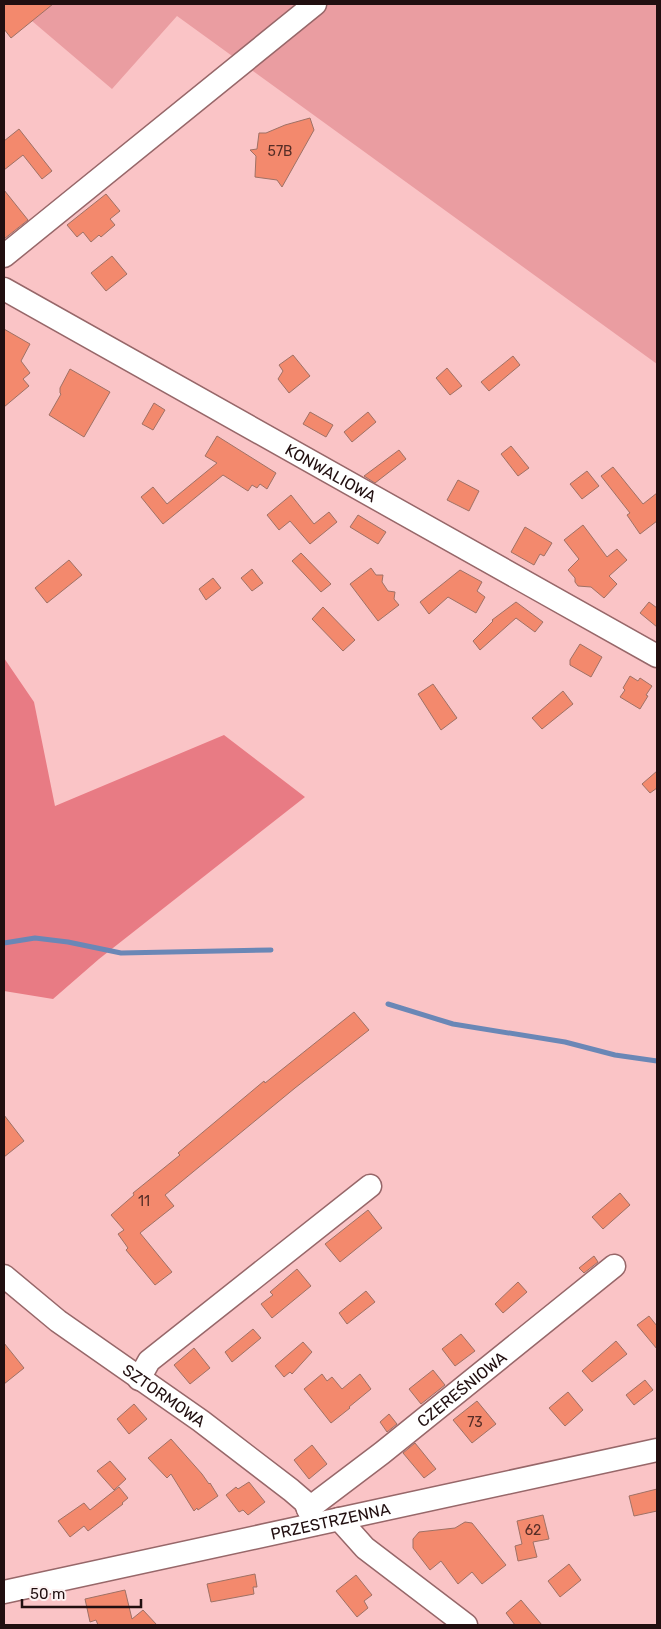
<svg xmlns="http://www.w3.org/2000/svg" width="661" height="1629" font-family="Rubik,sans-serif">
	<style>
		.green { fill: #ea9da1 }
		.forest { fill: #e87b84 }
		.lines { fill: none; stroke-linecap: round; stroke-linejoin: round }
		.stream { stroke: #6a87b6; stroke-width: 5 }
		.building { fill: #f3896d; stroke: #9f7165 }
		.minor-casing { stroke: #976769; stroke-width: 25 }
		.minor { stroke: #fff; stroke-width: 22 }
		.labels { text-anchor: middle; stroke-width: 4; stroke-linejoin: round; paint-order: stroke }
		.number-label { font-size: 14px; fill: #562e27 }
		.street-label { font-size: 16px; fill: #210f10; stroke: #fdf2f2 }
	</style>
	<rect width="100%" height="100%" fill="#fac4c6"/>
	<path class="green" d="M12,4h645v360l-480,-348 -65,73z"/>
	<path class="forest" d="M4,658l30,44 21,104 169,-71 81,62 -206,162 -46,40 -49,-8z"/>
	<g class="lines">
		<g class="stream">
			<path d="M4,943l31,-5 33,4 53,11 150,-3"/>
			<path d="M388,1004l65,20 112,18 50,13 42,6"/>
		</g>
	</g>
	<g class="building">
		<path d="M4,4h49l-42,34 -7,-9z"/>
		<path d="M310,118l4,12 -32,57 -5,-7 -22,-3 1,-21 -6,-6 7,-1 2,-16h7l19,-8z"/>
		<path d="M19,129l33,42 -10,8 -19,-24 -19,15v-29z"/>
		<path d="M4,190l24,30 -24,19z"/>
		<path d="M106,194l14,17 -10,8 5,6 -14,12 -2,-2 -8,7 -8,-10 -6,5 -10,-12z"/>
		<path d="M112,256l15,18 -21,17 -15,-18z"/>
		<path d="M4,329l26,15 -9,17 9,12 -7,6 6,7 -25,21z"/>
		<path d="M293,355l17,21 -21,17 -11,-14 5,-8 -4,-6z"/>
		<path d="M513,356l7,9 -31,26 -8,-9z"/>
		<path d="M447,368l15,18 -12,9 -14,-17z"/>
		<path d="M70,369l40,23 -26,45 -35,-22 12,-21 -1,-1v-5z"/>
		<path d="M154,403l11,7 -12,20 -11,-6z"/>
		<path d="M310,412l23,13 -7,12 -23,-13z"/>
		<path d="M368,412l8,10 -24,20 -8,-10z"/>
		<path d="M217,436l59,37 -9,16 -7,-5 -3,4 -5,-3 -4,6 -25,-16 -60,49 -22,-27 12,-10 14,17 50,-41 -12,-7z"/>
		<path d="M511,446l18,22 -11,8 -17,-22z"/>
		<path d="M399,450l7,9 -31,24 -11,-7z"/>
		<path d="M613,467l30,37 14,-11v28l-17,13 -13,-19 3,-2 -29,-37z"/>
		<path d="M587,471l12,15 -17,13 -12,-15z"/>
		<path d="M458,480l21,11 -10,20 -22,-11z"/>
		<path d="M291,495l23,29 15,-12 8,10 -27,22 -20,-23 -11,9 -12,-15z"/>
		<path d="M358,515l28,17 -8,12 -28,-17z"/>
		<path d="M583,525l24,32 10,-8 10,11 -18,16 8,8 -13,14 -13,-11 -13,-1 -3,-4v-4l-7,-8 11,-11 -15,-19z"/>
		<path d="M525,527l27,16 -8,13 -4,-2 -6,11 -23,-13z"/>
		<path d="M301,553l30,31 -10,8 -29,-31z"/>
		<path d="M69,560l13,15 -35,28 -12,-15z"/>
		<path d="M371,568l5,7h7l-1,7 6,9 7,1 -1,7 5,6 -21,16 -28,-37z"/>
		<path d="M252,569l11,14 -11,8 -11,-13z"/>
		<path d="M460,570l22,12 -5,9 8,6 -9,16 -28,-16 -19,17 -9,-12z"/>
		<path d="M213,578l8,10 -15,12 -7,-11z"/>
		<path d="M516,602l27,20 -8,10 -19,-14 -36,32 -7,-9 20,-20 -1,-1z"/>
		<path d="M649,602l8,6v19l-17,-14z"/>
		<path d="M323,607l32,33 -12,11 -31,-32z"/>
		<path d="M580,644l22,13 -11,20 -21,-12v-5z"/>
		<path d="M630,676l8,5 2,-3 12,8 -6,9 2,1 -8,13 -20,-12 5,-7 -2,-2z"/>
		<path d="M433,684l24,34 -16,12 -23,-36z"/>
		<path d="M563,691l10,13 -31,25 -10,-11z"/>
		<path d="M657,771v17l-7,5 -8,-9z"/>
		<path d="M354,1012l15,18 -74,58 -130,107 9,11 -34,27 32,39 -17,13 -29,-35 2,-2 -10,-14 6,-4 -13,-15 23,-20 -1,-2 47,-38 -2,-2 86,-72 1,2z"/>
		<path d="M4,1115l20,26 -20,16z"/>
		<path d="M620,1193l10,12 -27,24 -11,-12z"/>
		<path d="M368,1210l14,18 -42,34 -15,-18z"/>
		<path d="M594,1256l4,6 -14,11 -5,-5z"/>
		<path d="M297,1269l14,17 -39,32 -11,-14 12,-9 -3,-3z"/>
		<path d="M518,1282l9,10 -24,21 -8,-9z"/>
		<path d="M366,1291l9,11 -28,22 -8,-11z"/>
		<path d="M649,1316l8,10v23l-20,-24z"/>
		<path d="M253,1329l8,9 -29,24 -7,-10z"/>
		<path d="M461,1334l14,17 -20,15 -13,-17z"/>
		<path d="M616,1341l11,13 -35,28 -10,-11z"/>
		<path d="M303,1342l9,10 -20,22 -2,-2 -6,5 -9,-11z"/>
		<path d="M4,1343l20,25 -20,16z"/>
		<path d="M194,1348l16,20 -20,16 -16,-19z"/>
		<path d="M433,1370l12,15 -24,19 -12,-15z"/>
		<path d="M322,1374l5,7 5,-4 10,12 18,-15 11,15 -22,18 1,1 -19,15 -27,-34z"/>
		<path d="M645,1380l8,10 -19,15 -8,-10z"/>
		<path d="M568,1392l15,18 -18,16 -16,-18z"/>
		<path d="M477,1401l19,23 -24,19 -19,-23z"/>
		<path d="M134,1404l13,15 -18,15 -12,-15z"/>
		<path d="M389,1414l8,10 -10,8 -7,-10z"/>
		<path d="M171,1439l31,35 7,10 1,-1 8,13 -20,14 -1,-2 -3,3 -23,-37 -4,4 -19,-20z"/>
		<path d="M415,1443l21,26 -12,9 -21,-25z"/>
		<path d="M312,1445l15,19 -18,15 -15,-19z"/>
		<path d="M110,1461l16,18 -12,11 -17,-19z"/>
		<path d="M249,1482l16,20 -17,13 -5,-5 -4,2 -13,-17 10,-8 2,2z"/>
		<path d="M119,1487l9,11 -6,5 1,1 -35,27 -4,-5 -14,11 -12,-16 26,-18 6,7z"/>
		<path d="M657,1489v22l-23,5 -5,-20z"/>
		<path d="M543,1515l6,24 -16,3 4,15 -19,4 -3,-15 7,-2 -5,-23z"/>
		<path d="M465,1522l7,1 34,42 -24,19 -10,-12 -14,12 -17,-23 -11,9 -17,-22v-9l6,-7 36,-4z"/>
		<path d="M569,1564l12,16 -21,17 -12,-16z"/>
		<path d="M255,1574l2,13h-4l1,7 -43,8 -4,-18z"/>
		<path d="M356,1575l16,20 -8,6 4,7 -11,9 -21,-26z"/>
		<path d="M125,1590l7,29 11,-9 14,15h-59l-2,-5 -6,2 -5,-23z"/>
		<path d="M521,1600l21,25h-27l-9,-12z"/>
	</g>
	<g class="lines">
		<g class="minor-casing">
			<g id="minor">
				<path d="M4,256l311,-252"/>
				<path id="s1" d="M4,289l653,367"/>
				<path id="s2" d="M4,1276l54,45 143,100 90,69 14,12 10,22"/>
				<path d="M139,1379l10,-18 221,-175"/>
				<path id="s3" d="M308,1509l74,-56 232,-187"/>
				<path d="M339,1519l26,29 101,77"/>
				<path id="s4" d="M4,1592l653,-142"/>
			</g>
		</g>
		<use href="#minor" class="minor"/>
	</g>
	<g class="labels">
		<g class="number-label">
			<text x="280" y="156">57B</text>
			<text x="144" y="1206">11</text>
			<text x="475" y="1427">73</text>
			<text x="533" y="1535">62</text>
		</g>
		<g class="street-label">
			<text dy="6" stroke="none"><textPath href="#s1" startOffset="375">KONWALIOWA</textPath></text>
			<text dy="6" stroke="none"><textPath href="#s3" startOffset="195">CZEREŚNIOWA</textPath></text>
			<text dy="6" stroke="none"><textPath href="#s2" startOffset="200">SZTORMOWA</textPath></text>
			<text dy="6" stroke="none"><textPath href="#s4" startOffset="334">PRZESTRZENNA</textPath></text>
		</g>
	</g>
	<rect width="661" height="1629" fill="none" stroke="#210f10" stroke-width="10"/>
	<path d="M22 1599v8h119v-8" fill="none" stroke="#210f10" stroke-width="2.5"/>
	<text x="30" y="1599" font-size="15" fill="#210f10" stroke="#fdf2f2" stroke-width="4" paint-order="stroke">50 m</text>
</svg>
